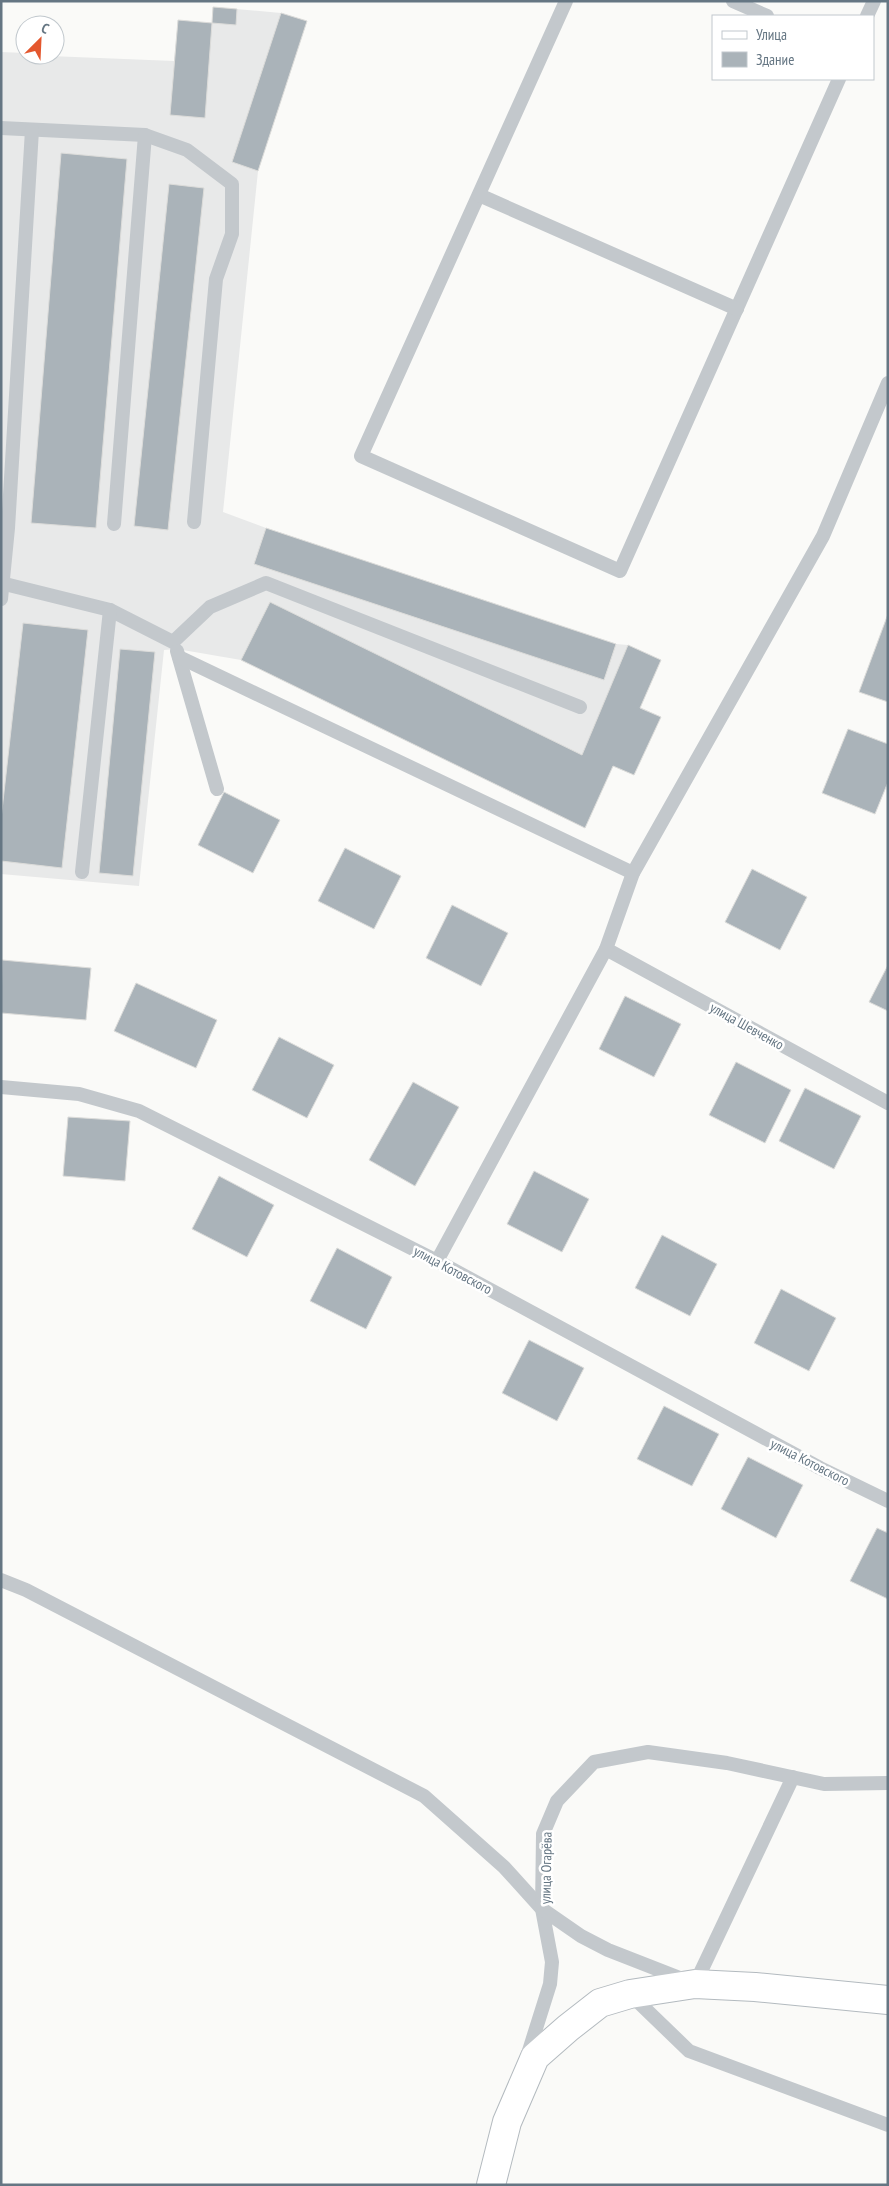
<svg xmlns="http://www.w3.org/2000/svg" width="889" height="2186" font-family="'PT Sans Narrow',sans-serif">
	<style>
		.built { fill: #e8e9e9 }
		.building { fill: #aab3b9; stroke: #dcdcda }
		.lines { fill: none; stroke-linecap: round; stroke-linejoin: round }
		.secondary-casing { stroke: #b3babf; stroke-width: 30 }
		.lane { stroke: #c3c8cc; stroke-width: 14 }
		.secondary { stroke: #fff; stroke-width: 28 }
		.labels { text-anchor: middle; stroke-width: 5; stroke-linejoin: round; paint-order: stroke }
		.street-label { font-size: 14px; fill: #657683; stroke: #fff }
	</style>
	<rect width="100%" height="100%" fill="#fafaf8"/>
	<path class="built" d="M213,7l68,6 26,8 -49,150 -35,341 43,16 350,116 12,1 33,15 -21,47 21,10 -27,58 -21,-9 -28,62 -344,-168 -64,-11 -13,1 -25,236 -138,-12v-822l24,1v2l149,6 4,-41 34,3z"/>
	<g class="building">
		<path d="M213,7l24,2 -1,16 -24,-2z"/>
		<path d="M281,13l26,8 -49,150 -26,-9z"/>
		<path d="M178,20l34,3 -7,95 -35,-3z"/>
		<path d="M61,153l66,6 -31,369 -65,-5z"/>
		<path d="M169,184l35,4 -36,342 -34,-4z"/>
		<path d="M266,528l350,116 -12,36 -350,-116z"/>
		<path d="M270,602l312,153 46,-110 33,15 -21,48 21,9 -27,58 -21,-9 -28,62 -344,-168z"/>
		<path d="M888,614v88l-29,-10z"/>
		<path d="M23,623l65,7 -26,238 -61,-7v-42z"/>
		<path d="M120,649l35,3 -22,224 -34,-3z"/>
		<path d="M848,729l40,15v38l-13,32 -53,-21z"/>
		<path d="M224,792l56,28 -27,53 -55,-28z"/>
		<path d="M345,848l56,28 -27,53 -56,-28z"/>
		<path d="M752,869l55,28 -27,53 -55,-28z"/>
		<path d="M452,905l56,28 -27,53 -55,-28z"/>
		<path d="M2,960l89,8 -5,52 -85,-7z"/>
		<path d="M888,965v46l-19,-9z"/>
		<path d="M136,983l81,37 -21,48 -82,-37z"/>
		<path d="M625,996l56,28 -27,53 -55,-28z"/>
		<path d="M279,1037l55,28 -27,53 -55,-28z"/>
		<path d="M736,1062l55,28 -26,53 -56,-28z"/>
		<path d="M413,1082l46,25 -44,79 -46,-26z"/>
		<path d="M805,1088l56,28 -27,53 -55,-28z"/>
		<path d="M68,1117l62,4 -5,60 -62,-5z"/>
		<path d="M534,1171l55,28 -27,53 -55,-28z"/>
		<path d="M219,1176l55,29 -27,52 -55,-28z"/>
		<path d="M662,1235l55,29 -27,52 -55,-28z"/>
		<path d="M337,1248l55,29 -26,52 -56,-28z"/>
		<path d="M781,1289l55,29 -27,53 -55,-28z"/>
		<path d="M529,1340l55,28 -27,53 -55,-28z"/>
		<path d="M664,1406l55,28 -27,52 -55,-27z"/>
		<path d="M748,1457l55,28 -27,53 -55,-29z"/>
		<path d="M877,1528l11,5v66l-38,-18z"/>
	</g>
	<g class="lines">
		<g class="secondary-casing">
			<path id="secondary" d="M491,2185l16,-63 28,-65 33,-29 32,-25 30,-9 65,-10 60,3 133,13"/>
		</g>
		<g class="lane">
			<path d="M566,1l-205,455 259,115 219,-492"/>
			<path d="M733,1l34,15"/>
			<path d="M867,16l7,-15"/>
			<path d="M1,128l144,7 42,15 45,34v50l-16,45 -22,243"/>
			<path d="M479,195l258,114"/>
			<path d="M114,524l31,-389"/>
			<path d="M1,583l109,27 63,32 37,-35 56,-24 314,124"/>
			<path d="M1,599l7,-71 24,-398"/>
			<path d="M177,651l40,138"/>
			<path d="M179,657l454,216"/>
			<path d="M82,872l28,-262"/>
			<path d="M606,949l282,154"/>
			<path d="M1,1087l78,7 60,17 298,150 383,207 68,33"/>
			<path d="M437,1261l169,-312 27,-76 190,-337 65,-153"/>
			<path d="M1,1580l25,10 398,206 80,71 38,42 10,53 -2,22 -23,73"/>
			<path d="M793,1777l-98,207 -87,-34 -27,-14 -39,-27 1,-75 14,-33 37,-39 54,-10 79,11 97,21 64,-1"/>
			<path d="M630,1994l59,57 199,74"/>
		</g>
		<use href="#secondary" class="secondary"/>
	</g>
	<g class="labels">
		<g class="street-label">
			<text transform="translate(747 1026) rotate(29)" y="5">улица Шевченко</text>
			<text transform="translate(453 1270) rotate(28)" y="5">улица Котовского</text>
			<text transform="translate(810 1462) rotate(27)" y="5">улица Котовского</text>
			<text transform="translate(546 1868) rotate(-89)" y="5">улица Огарёва</text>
		</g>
	</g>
	<rect width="889" height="2186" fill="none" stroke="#657683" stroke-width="5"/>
	<rect x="712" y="15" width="162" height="65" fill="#ffffff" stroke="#c1c8cd"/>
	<rect x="722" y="31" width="25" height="8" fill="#ffffff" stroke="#c1c8cd"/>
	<text x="756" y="40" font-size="15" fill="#657683">Улица</text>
	<rect x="722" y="52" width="25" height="15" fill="#aab3b9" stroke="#c1c8cd"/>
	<text x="756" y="65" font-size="15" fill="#657683">Здание</text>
	<g transform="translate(40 40) rotate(24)"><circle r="24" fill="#ffffff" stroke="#c1c8cd"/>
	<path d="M0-4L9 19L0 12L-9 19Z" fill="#e4572e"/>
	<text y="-8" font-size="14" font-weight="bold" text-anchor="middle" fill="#657683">С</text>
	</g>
</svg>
